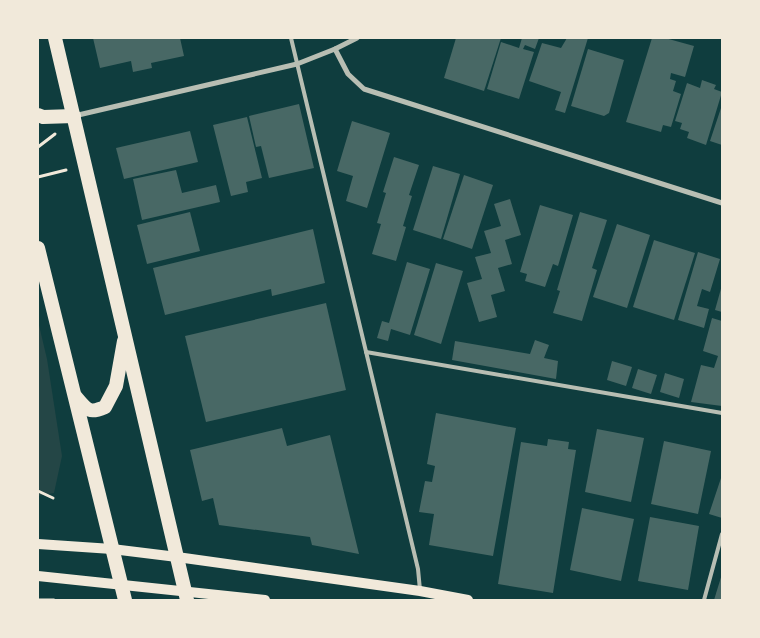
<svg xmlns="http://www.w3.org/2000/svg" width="760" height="638" font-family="Commissioner,sans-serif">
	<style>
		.green { fill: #244646 }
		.building { fill: #486865 }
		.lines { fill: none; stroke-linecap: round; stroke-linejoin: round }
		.path { stroke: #f1e9da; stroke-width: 3 }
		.service { stroke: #b8beb3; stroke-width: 4 }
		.minor { stroke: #b8beb3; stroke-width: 5 }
		.secondary { stroke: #f1e9da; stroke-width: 10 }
		.trunk { stroke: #f1e9da; stroke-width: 14 }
	</style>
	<rect width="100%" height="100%" fill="#0f3d3e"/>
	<path class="green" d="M38,321l9,38 15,97 -8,37 -16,3z"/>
	<g class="building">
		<path d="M93,38h87l4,18 -33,7 1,5 -19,4 -2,-11 -31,7z"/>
		<path d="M456,38h45l-17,53 -40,-13z"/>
		<path d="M522,38h17l-4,11 -10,-4 -2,4 11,3 -15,47 -32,-10 14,-47 18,6z"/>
		<path d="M567,38h21l-23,75 -10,-3 6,-18 -32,-11 13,-38 19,5z"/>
		<path d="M652,38h13l29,8 -9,31 -14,-4 -1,6 6,2 -3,10 8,3 -10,33 -8,-2 -2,7 -35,-10z"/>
		<path d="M588,49l36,11 -15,53 -5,3 -33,-10z"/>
		<path d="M702,80l14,5 -2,4 8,3 -16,53 -19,-7 2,-6 -9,-3 2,-6 -7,-2 12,-38 13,5z"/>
		<path d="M299,104l15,64 -45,10 -8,-32 -5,1 -7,-31z"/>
		<path d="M722,105v40l-12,-4z"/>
		<path d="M247,117l15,61 -16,4 2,10 -17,4 -18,-71z"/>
		<path d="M352,121l38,12 -23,75 -21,-7 7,-25 -16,-5z"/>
		<path d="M190,131l8,31 -74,17 -8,-31z"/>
		<path d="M394,157l25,8 -10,30 3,1 -9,30 3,1 -10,34 -24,-7 9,-30 -4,-1 9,-30 -3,-1z"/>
		<path d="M433,166l27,8 -19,65 -28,-9z"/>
		<path d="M176,170l6,23 34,-8 4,17 -78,18 -9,-41z"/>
		<path d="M464,175l29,10 -21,64 -29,-10z"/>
		<path d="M510,199l11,36 -16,5 7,24 -14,4 7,23 -14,4 6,22 -18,5 -12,-39 15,-4 -7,-22 16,-4 -7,-22 17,-5 -7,-22z"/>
		<path d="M540,205l33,10 -15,51 -5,-2 -8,23 -20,-6 2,-7 -7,-2z"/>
		<path d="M190,212l10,39 -53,13 -10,-39z"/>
		<path d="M580,212l27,8 -15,48 5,2 -15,51 -29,-8 7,-22 -3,-1z"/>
		<path d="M617,224l33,11 -23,73 -34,-11z"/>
		<path d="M313,229l12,54 -53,13 -1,-7 -106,26 -12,-47z"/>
		<path d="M654,240l41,13 -21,67 -41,-13z"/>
		<path d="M698,252l22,7 -10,33 -8,-3 -5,17 12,3 -5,19 -26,-8z"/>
		<path d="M407,262l23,7 -20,66 -19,-6 -3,12 -11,-3 5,-17 7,2z"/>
		<path d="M436,263l27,8 -22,73 -27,-9z"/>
		<path d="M722,285v27l-7,-2z"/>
		<path d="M326,303l20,87 -140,32 -21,-86z"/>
		<path d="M712,318l10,3v85l-31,-4 10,-37 13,3 4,-12 -15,-5z"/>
		<path d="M535,340l14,5 -5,13 14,3 -2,18 -104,-19 3,-19 75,13z"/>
		<path d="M612,361l20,6 -6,19 -19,-6z"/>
		<path d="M638,369l19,6 -6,19 -19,-6z"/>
		<path d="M665,373l19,6 -5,19 -19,-6z"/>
		<path d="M436,413l80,15 -23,128 -64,-11 5,-31 -15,-2 6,-31 7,1 3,-16 -8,-2z"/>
		<path d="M282,428l5,18 43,-11 29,119 -47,-9 -2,-8 -91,-12 -6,-27 -11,3 -12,-51z"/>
		<path d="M597,429l47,9 -13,64 -46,-10z"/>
		<path d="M548,439l21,3 -1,7 8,1 -23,143 -55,-9 23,-142 26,4z"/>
		<path d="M664,441l47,10 -13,63 -47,-10z"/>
		<path d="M722,475v43l-13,-4z"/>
		<path d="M582,508l52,11 -13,62 -51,-11z"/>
		<path d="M650,517l49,9 -11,64 -50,-9z"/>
		<path d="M722,574v26h-8z"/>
	</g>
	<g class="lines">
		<g class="path">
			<path d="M38,147l17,-13"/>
			<path d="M38,177l28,-7"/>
			<path d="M38,491l15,7"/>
			<path d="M38,600h16"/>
		</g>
		<g class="service">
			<path d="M291,38l127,531 2,21"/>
			<path d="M366,352l356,61"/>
			<path d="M704,600l18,-66"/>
		</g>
		<g class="minor">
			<path d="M335,49l13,25 16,15 358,114"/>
			<path d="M74,116l223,-52 38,-15 22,-11"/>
		</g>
		<g class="secondary">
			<path d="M38,544l74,5 65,8 243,34 48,9"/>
			<path d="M38,576l227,24"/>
		</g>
		<g class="trunk">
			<path d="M55,38l132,562"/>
			<path d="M38,115l5,2 31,-1"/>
			<path d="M38,248l87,352"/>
			<path d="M76,397c11,13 13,17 29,10l11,-21 8,-45"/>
		</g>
	</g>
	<rect width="760" height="638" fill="none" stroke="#f1e9da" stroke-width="78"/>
</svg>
